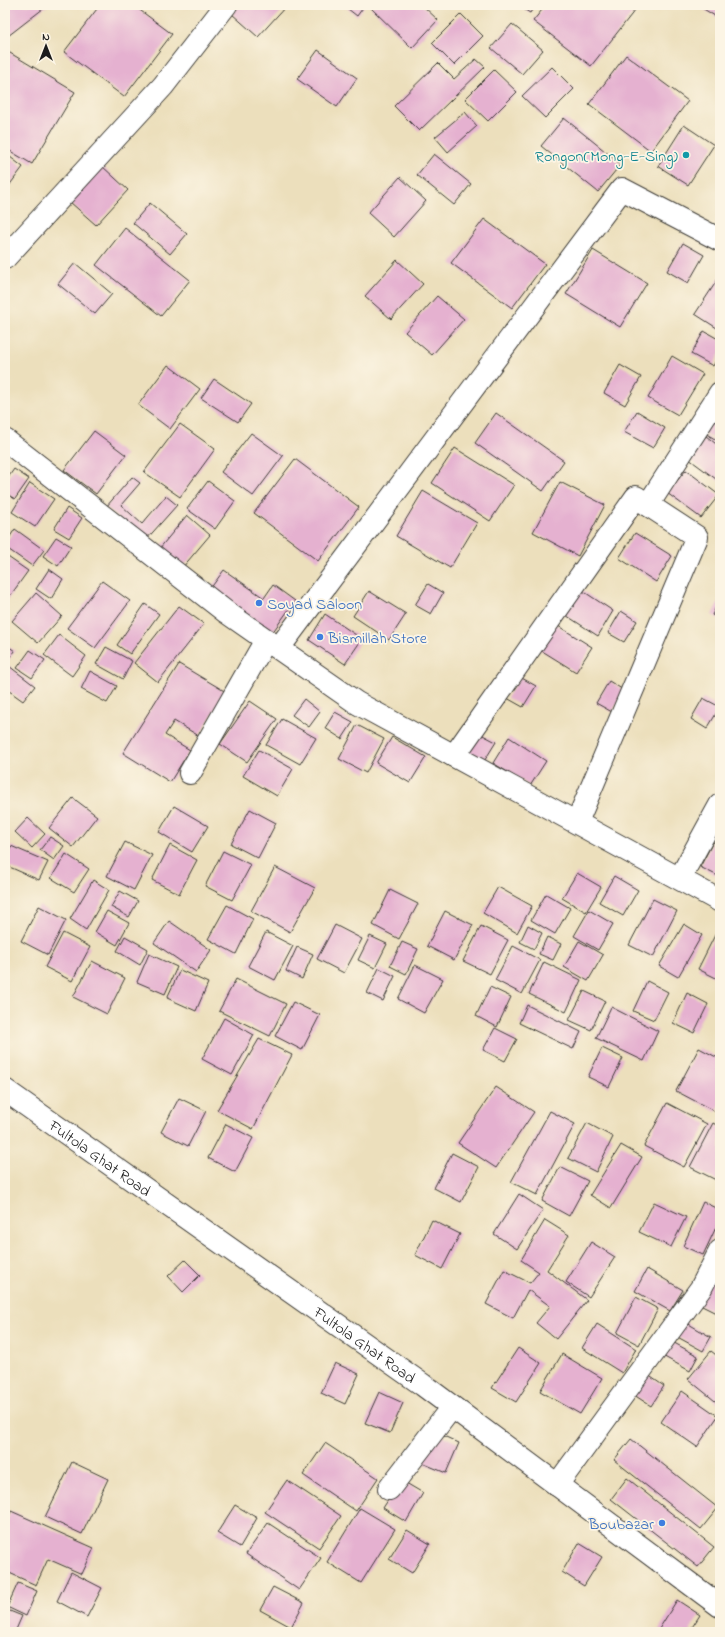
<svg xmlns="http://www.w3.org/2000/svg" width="725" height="1637" font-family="'Indie Flower',sans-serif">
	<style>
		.building { fill: #e5b1d0 }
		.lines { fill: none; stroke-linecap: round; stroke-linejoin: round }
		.minor-casing { stroke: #3b3934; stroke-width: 24 }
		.minor { stroke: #fff; stroke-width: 22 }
		.culture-dot { fill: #0f9aa8; stroke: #fcf5e5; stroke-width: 1.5 }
		.shop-dot { fill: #3f7fe0; stroke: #fcf5e5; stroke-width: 1.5 }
		.labels { text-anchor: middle; stroke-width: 3.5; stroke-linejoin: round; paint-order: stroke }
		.culture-label { font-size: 16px; fill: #0d838f; stroke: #fcf5e5; text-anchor: end }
		.shop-label { font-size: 16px; fill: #366cbe; stroke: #fcf5e5; text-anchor: start }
		.street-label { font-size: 16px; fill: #1c1c1c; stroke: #fcf5e5 }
	</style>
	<rect width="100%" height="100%" fill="#fcf5e5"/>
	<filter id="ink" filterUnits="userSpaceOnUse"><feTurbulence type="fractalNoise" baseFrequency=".025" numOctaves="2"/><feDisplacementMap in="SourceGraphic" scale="8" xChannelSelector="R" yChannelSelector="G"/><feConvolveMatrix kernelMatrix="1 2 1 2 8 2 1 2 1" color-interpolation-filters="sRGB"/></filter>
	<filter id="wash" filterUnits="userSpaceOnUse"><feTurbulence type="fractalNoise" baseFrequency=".012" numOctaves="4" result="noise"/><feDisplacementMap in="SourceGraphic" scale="16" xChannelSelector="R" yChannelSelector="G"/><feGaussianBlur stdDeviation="0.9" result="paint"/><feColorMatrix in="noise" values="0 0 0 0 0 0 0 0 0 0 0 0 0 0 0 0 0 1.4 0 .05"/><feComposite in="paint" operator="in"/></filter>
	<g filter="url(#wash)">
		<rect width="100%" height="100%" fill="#ecdfbc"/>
		<g id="blocks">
			<g class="building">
				<path d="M5,5h43l-40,31 -3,-5z"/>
				<path d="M100,5h33l39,29 -48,63 -60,-45z"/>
				<path d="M240,5h47l-29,32 -26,-23z"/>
				<path d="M343,5h22l-8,11z"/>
				<path d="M374,5h48l16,15 -26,28 -41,-40z"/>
				<path d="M517,5h18l-5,8z"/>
				<path d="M546,5h82l7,5 -44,56 -58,-45z"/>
				<path d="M697,5h23v14z"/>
				<path d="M461,14l22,22 -29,29 -22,-22z"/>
				<path d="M512,24l31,26 -21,24 -31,-26z"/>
				<path d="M5,50l70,42 -43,72 -27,-16z"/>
				<path d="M318,50l39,28 -20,29 -40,-28z"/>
				<path d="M626,55l62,46 -37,50 -62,-47z"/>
				<path d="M476,59l9,8 -66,64 -25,-25 44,-43 16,16z"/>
				<path d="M552,67l22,22 -29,29 -23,-22z"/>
				<path d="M494,70l23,22 -29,29 -23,-22z"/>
				<path d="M465,112l12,14 -29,26 -13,-15z"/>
				<path d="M564,118l57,46 -23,28 -57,-46z"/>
				<path d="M684,125l30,20 -26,40 -30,-19z"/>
				<path d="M5,153l18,14 -18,24z"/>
				<path d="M434,154l37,30 -17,21 -37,-30z"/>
				<path d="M102,166l26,24 -32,35 -26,-23z"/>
				<path d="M400,177l26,24 -32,36 -26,-24z"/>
				<path d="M150,203l37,31 -17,20 -37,-31z"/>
				<path d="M484,219l61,45 -33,44 -61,-45z"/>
				<path d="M125,228l65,52 -29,36 -65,-51z"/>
				<path d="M683,243l21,12 -16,28 -21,-12z"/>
				<path d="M593,250l54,33 -27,44 -54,-33z"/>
				<path d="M397,260l26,24 -32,35 -26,-23z"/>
				<path d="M75,263l37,31 -17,20 -37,-30z"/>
				<path d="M720,276v54l-25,-16z"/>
				<path d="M437,296l27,23 -32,36 -27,-23z"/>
				<path d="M704,331l16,9v14l-7,12 -22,-12z"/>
				<path d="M672,356l31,18 -25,41 -30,-17z"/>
				<path d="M168,365l32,24 -30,40 -32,-24z"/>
				<path d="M620,365l21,12 -16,28 -21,-12z"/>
				<path d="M214,379l37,25 -13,18 -37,-24z"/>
				<path d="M720,404v38l-17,-10z"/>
				<path d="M637,411l28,17 -12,20 -29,-16z"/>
				<path d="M496,413l68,48 -21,30 -68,-48z"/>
				<path d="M180,424l35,25 -35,48 -36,-25z"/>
				<path d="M94,431l32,24 -30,39 -32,-24z"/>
				<path d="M251,433l32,23 -30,40 -32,-24z"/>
				<path d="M706,436l14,11v35l-31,-23z"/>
				<path d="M455,448l59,37 -24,36 -58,-38z"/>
				<path d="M295,459l64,48 -41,54 -64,-48z"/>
				<path d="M14,469l15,10 -14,20 -10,-6v-11z"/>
				<path d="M686,470l33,25 -18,23 -34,-25z"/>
				<path d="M132,477l8,6 -19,22 21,19 24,-28 11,9 -32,36 -39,-34z"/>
				<path d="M208,481l27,20 -20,28 -28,-20z"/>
				<path d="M560,482l45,23 -27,51 -45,-24z"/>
				<path d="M30,483l24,16 -19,28 -23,-15z"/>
				<path d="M423,491l54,32 -27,45 -54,-32z"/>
				<path d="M67,508l15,10 -13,20 -15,-9z"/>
				<path d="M187,515l23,20 -28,33 -23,-19z"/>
				<path d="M15,529l29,21 -12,16 -27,-19v-3z"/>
				<path d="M635,533l37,23 -16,26 -37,-24z"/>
				<path d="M56,537l15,9 -13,20 -15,-10z"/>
				<path d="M5,555l23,16 -23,32z"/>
				<path d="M49,569l14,10 -12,20 -15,-10z"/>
				<path d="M224,570l40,28 9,-13 22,16 -23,32 -62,-44z"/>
				<path d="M102,581l28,20 -35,47 -28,-20z"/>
				<path d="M428,584l15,9 -12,21 -16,-9z"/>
				<path d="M577,587l36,24 -15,25 -37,-24z"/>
				<path d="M369,591l37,23 -17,26 -36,-24z"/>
				<path d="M36,593l26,23 -24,27 -26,-22z"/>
				<path d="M720,599v20l-8,-4z"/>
				<path d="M145,604l14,10 -29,40 -13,-9z"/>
				<path d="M179,606l25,18 -46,58 -24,-19z"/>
				<path d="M621,611l16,10 -13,21 -16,-9z"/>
				<path d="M325,614l37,25 -17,25 -36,-24z"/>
				<path d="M555,624l37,23 -16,25 -37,-23z"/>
				<path d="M59,635l27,21 -14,20 -28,-21z"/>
				<path d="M5,644l10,7 -10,14z"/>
				<path d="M106,647l26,14 -9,18 -27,-15z"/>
				<path d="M30,650l15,10 -13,18 -15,-10z"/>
				<path d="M179,664l47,28 -27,44 -25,-15 -9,14 25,15 -20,32 -47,-29z"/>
				<path d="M9,666l26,20 -12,15 -18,-13v-17z"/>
				<path d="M90,671l27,15 -10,17 -26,-14z"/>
				<path d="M520,677l16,9 -13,21 -16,-9z"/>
				<path d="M609,681l16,10 -13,21 -16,-9z"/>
				<path d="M703,698l17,9 -13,22 -16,-10z"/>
				<path d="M304,699l16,13 -11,15 -17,-12z"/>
				<path d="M250,701l27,18 -30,43 -27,-18z"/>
				<path d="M335,712l18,10 -11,17 -17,-11z"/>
				<path d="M282,719l34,19 -16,26 -34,-19z"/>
				<path d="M357,725l27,14 -18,34 -27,-14z"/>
				<path d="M479,733l17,9 -13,21 -16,-9z"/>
				<path d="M392,737l34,20 -16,26 -34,-20z"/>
				<path d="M509,737l37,24 -16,25 -37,-23z"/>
				<path d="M259,750l34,19 -16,27 -34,-20z"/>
				<path d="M73,798l24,18 -24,31 -24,-19z"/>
				<path d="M174,806l34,20 -16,26 -33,-20z"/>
				<path d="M250,809l26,14 -18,35 -27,-14z"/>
				<path d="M28,818l17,16 -13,14 -17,-16z"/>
				<path d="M720,826v14l-6,-4z"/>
				<path d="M50,837l14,9 -10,14 -14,-10z"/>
				<path d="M125,842l27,13 -18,35 -27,-14z"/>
				<path d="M713,842l7,3v32l-20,-10z"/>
				<path d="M170,845l27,15 -18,34 -27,-14z"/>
				<path d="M11,846l37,16 -9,18 -34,-15v-6z"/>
				<path d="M223,851l28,14 -19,35 -27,-14z"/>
				<path d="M66,854l23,15 -15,23 -23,-14z"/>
				<path d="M275,867l40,21 -25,44 -39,-21z"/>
				<path d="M577,873l24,14 -15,25 -24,-14z"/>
				<path d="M614,876l24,14 -15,26 -24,-14z"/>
				<path d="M93,880l16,10 -23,40 -16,-11z"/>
				<path d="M498,887l34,19 -15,27 -34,-20z"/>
				<path d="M390,890l28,14 -19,35 -26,-14z"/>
				<path d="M120,891l18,10 -9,16 -18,-10z"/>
				<path d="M546,894l24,14 -15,26 -24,-14z"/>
				<path d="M653,899l24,12 -24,46 -24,-12z"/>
				<path d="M227,905l26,14 -17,35 -28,-15z"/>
				<path d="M39,906l27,14 -18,35 -27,-14z"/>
				<path d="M589,910l24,14 -15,26 -24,-14z"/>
				<path d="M107,911l22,12 -12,22 -22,-13z"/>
				<path d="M445,911l28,14 -19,35 -27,-14z"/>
				<path d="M169,921l42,29 -15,22 -42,-29z"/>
				<path d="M684,924l18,11 -24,42 -19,-11z"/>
				<path d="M335,925l27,14 -18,34 -27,-14z"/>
				<path d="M528,925l14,8 -8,16 -14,-7z"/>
				<path d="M481,926l27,14 -18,34 -27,-13z"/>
				<path d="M266,932l27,14 -18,34 -27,-14z"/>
				<path d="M63,933l27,14 -18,34 -27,-14z"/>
				<path d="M716,933l4,1v46l-22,-11z"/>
				<path d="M125,936l23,13 -8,16 -23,-14z"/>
				<path d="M370,936l17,8 -12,24 -17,-8z"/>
				<path d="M547,937l14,7 -8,16 -14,-6z"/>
				<path d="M579,941l24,14 -15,26 -24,-14z"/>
				<path d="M402,942l16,7 -12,25 -16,-8z"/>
				<path d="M513,946l27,14 -18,34 -27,-14z"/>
				<path d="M297,947l16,7 -11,25 -16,-8z"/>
				<path d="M149,954l28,13 -12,27 -28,-12z"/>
				<path d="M92,961l33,17 -18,36 -34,-17z"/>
				<path d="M544,962l37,18 -15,32 -37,-18z"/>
				<path d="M415,965l28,14 -19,34 -26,-14z"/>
				<path d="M379,968l16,8 -12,25 -16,-8z"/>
				<path d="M180,970l28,13 -12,28 -29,-13z"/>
				<path d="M236,979l50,25 -16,32 -51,-25z"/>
				<path d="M647,981l21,11 -14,28 -21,-9z"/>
				<path d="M490,987l21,10 -14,30 -21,-11z"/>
				<path d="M584,991l21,10 -14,29 -22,-10z"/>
				<path d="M687,993l21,11 -14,29 -21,-10z"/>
				<path d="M293,1002l27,13 -18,35 -27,-14z"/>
				<path d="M527,1005l54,27 -8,17 -54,-26z"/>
				<path d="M611,1007l47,24 -14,30 -48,-23z"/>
				<path d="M224,1018l30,17 -22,40 -30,-16z"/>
				<path d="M495,1028l22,11 -12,22 -22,-11z"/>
				<path d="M259,1039l33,16 -39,74 -36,-19z"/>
				<path d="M602,1048l21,10 -14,29 -21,-10z"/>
				<path d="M699,1048l21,11v46l-4,7 -40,-21z"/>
				<path d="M496,1087l38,25 -38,56 -38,-25z"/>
				<path d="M179,1098l27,13 -18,35 -27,-14z"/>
				<path d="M667,1103l40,21 -23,43 -40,-21z"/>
				<path d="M550,1111l25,13 -38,71 -26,-13z"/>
				<path d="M587,1123l26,14 -17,35 -28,-14z"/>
				<path d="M713,1123l7,4v55l-30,-15z"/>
				<path d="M226,1124l27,14 -18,34 -27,-14z"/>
				<path d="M621,1145l21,12 -31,51 -21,-13z"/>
				<path d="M452,1153l27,14 -18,35 -27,-14z"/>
				<path d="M560,1167l28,14 -19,35 -27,-15z"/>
				<path d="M519,1194l24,16 -26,39 -23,-15z"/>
				<path d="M654,1202l32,15 -15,30 -32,-15z"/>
				<path d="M703,1202l17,8v9l-17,36 -20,-9z"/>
				<path d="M432,1220l28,14 -18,35 -27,-14z"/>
				<path d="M545,1220l24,15 -22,35 40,30 -31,39 -20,-16 14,-17 -22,-16 -15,28 -27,-14 18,-34 26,13 9,-11 -18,-12z"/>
				<path d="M591,1242l24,15 -26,40 -23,-15z"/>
				<path d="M185,1260l15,15 -17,17 -15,-16z"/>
				<path d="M647,1269l36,21 -13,21 -35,-20z"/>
				<path d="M709,1272l11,6v37l-26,-13z"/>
				<path d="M636,1297l22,12 -19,36 -22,-12z"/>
				<path d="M680,1319l31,18 -8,14 -31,-17z"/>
				<path d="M597,1324l39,25 -14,24 -40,-25z"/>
				<path d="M667,1339l31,17 -8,15 -31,-17z"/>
				<path d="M518,1348l23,15 -25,39 -24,-14z"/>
				<path d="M711,1351l9,7v47l-32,-26z"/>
				<path d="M562,1354l40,24 -22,36 -40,-23z"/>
				<path d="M335,1363l24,11 -14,30 -24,-11z"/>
				<path d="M645,1373l19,13 -13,20 -20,-13z"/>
				<path d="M682,1391l36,25 -21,31 -36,-25z"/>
				<path d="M379,1392l24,11 -13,30 -25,-10z"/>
				<path d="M435,1432l24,11 -13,30 -24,-10z"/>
				<path d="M631,1439l87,69 -17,21 -87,-69z"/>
				<path d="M325,1443l53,35 -22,33 -53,-36z"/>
				<path d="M72,1462l36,17 -26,55 -37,-17z"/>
				<path d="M627,1478l87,69 -16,20 -87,-68z"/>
				<path d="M287,1480l54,36 -22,32 -54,-36z"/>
				<path d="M401,1480l22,13 -17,29 -23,-14z"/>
				<path d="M235,1505l22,13 -17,29 -23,-14z"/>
				<path d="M360,1508l35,21 -34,54 -34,-21z"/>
				<path d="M11,1511l83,37 -12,26 -34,-15 -12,26 -31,-14v-46z"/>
				<path d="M268,1523l53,35 -22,32 -53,-36z"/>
				<path d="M407,1530l23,14 -18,29 -23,-14z"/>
				<path d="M579,1543l23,14 -18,29 -22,-14z"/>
				<path d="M71,1572l31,16 -15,29 -30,-16z"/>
				<path d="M18,1583l19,8 -11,25 -19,-9z"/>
				<path d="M273,1587l31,16 -13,24 -31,-17z"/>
				<path d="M677,1600l23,15 -11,17h-25l-5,-3z"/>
				<path d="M5,1609l17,7 -7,16h-10z"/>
			</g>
		</g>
	</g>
	<g filter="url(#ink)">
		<use href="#blocks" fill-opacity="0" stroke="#3b3934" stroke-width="1"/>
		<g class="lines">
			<g class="minor-casing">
				<g id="minor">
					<path d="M5,258l158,-172 63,-81"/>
					<path d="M5,440l221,172 131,91 363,198"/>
					<path d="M648,505l72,-112"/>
					<path d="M279,648l343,-459 98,51"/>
					<path d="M454,756l182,-259 61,40 -120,285"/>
					<path d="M190,773l76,-133"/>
					<path d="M680,878l40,-73"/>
					<path id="s1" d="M5,1090l418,295 297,221"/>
					<path d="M557,1485l144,-197 19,-37"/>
					<path d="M389,1489l63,-82"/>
				</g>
			</g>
			<use href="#minor" class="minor"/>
		</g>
	</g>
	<circle class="culture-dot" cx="686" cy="155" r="4"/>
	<g class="shop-dot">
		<circle cx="259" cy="603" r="4"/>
		<circle cx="320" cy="637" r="4"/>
		<circle cx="662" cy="1523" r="4"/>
	</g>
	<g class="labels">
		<g class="culture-label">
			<text x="678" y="161">Rongon(Mong-E-Sing)</text>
		</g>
		<g class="shop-label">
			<text x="267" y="609">Soyad Saloon</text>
			<text x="328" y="643">Bismillah Store</text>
			<text x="654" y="1529" text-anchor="end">Boubazar</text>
		</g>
		<g class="street-label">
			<text dy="6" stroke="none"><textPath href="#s1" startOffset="117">Fultola Ghat Road</textPath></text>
			<text dy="6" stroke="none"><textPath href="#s1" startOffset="441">Fultola Ghat Road</textPath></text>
		</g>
	</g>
	<rect width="725" height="1637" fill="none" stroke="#fcf5e5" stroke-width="20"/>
	<g transform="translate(46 46)" stroke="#fcf5e5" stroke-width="3" paint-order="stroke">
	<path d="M0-3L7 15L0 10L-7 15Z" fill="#1c1c1c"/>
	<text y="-6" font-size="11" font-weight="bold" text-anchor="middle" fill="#1c1c1c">N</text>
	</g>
</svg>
